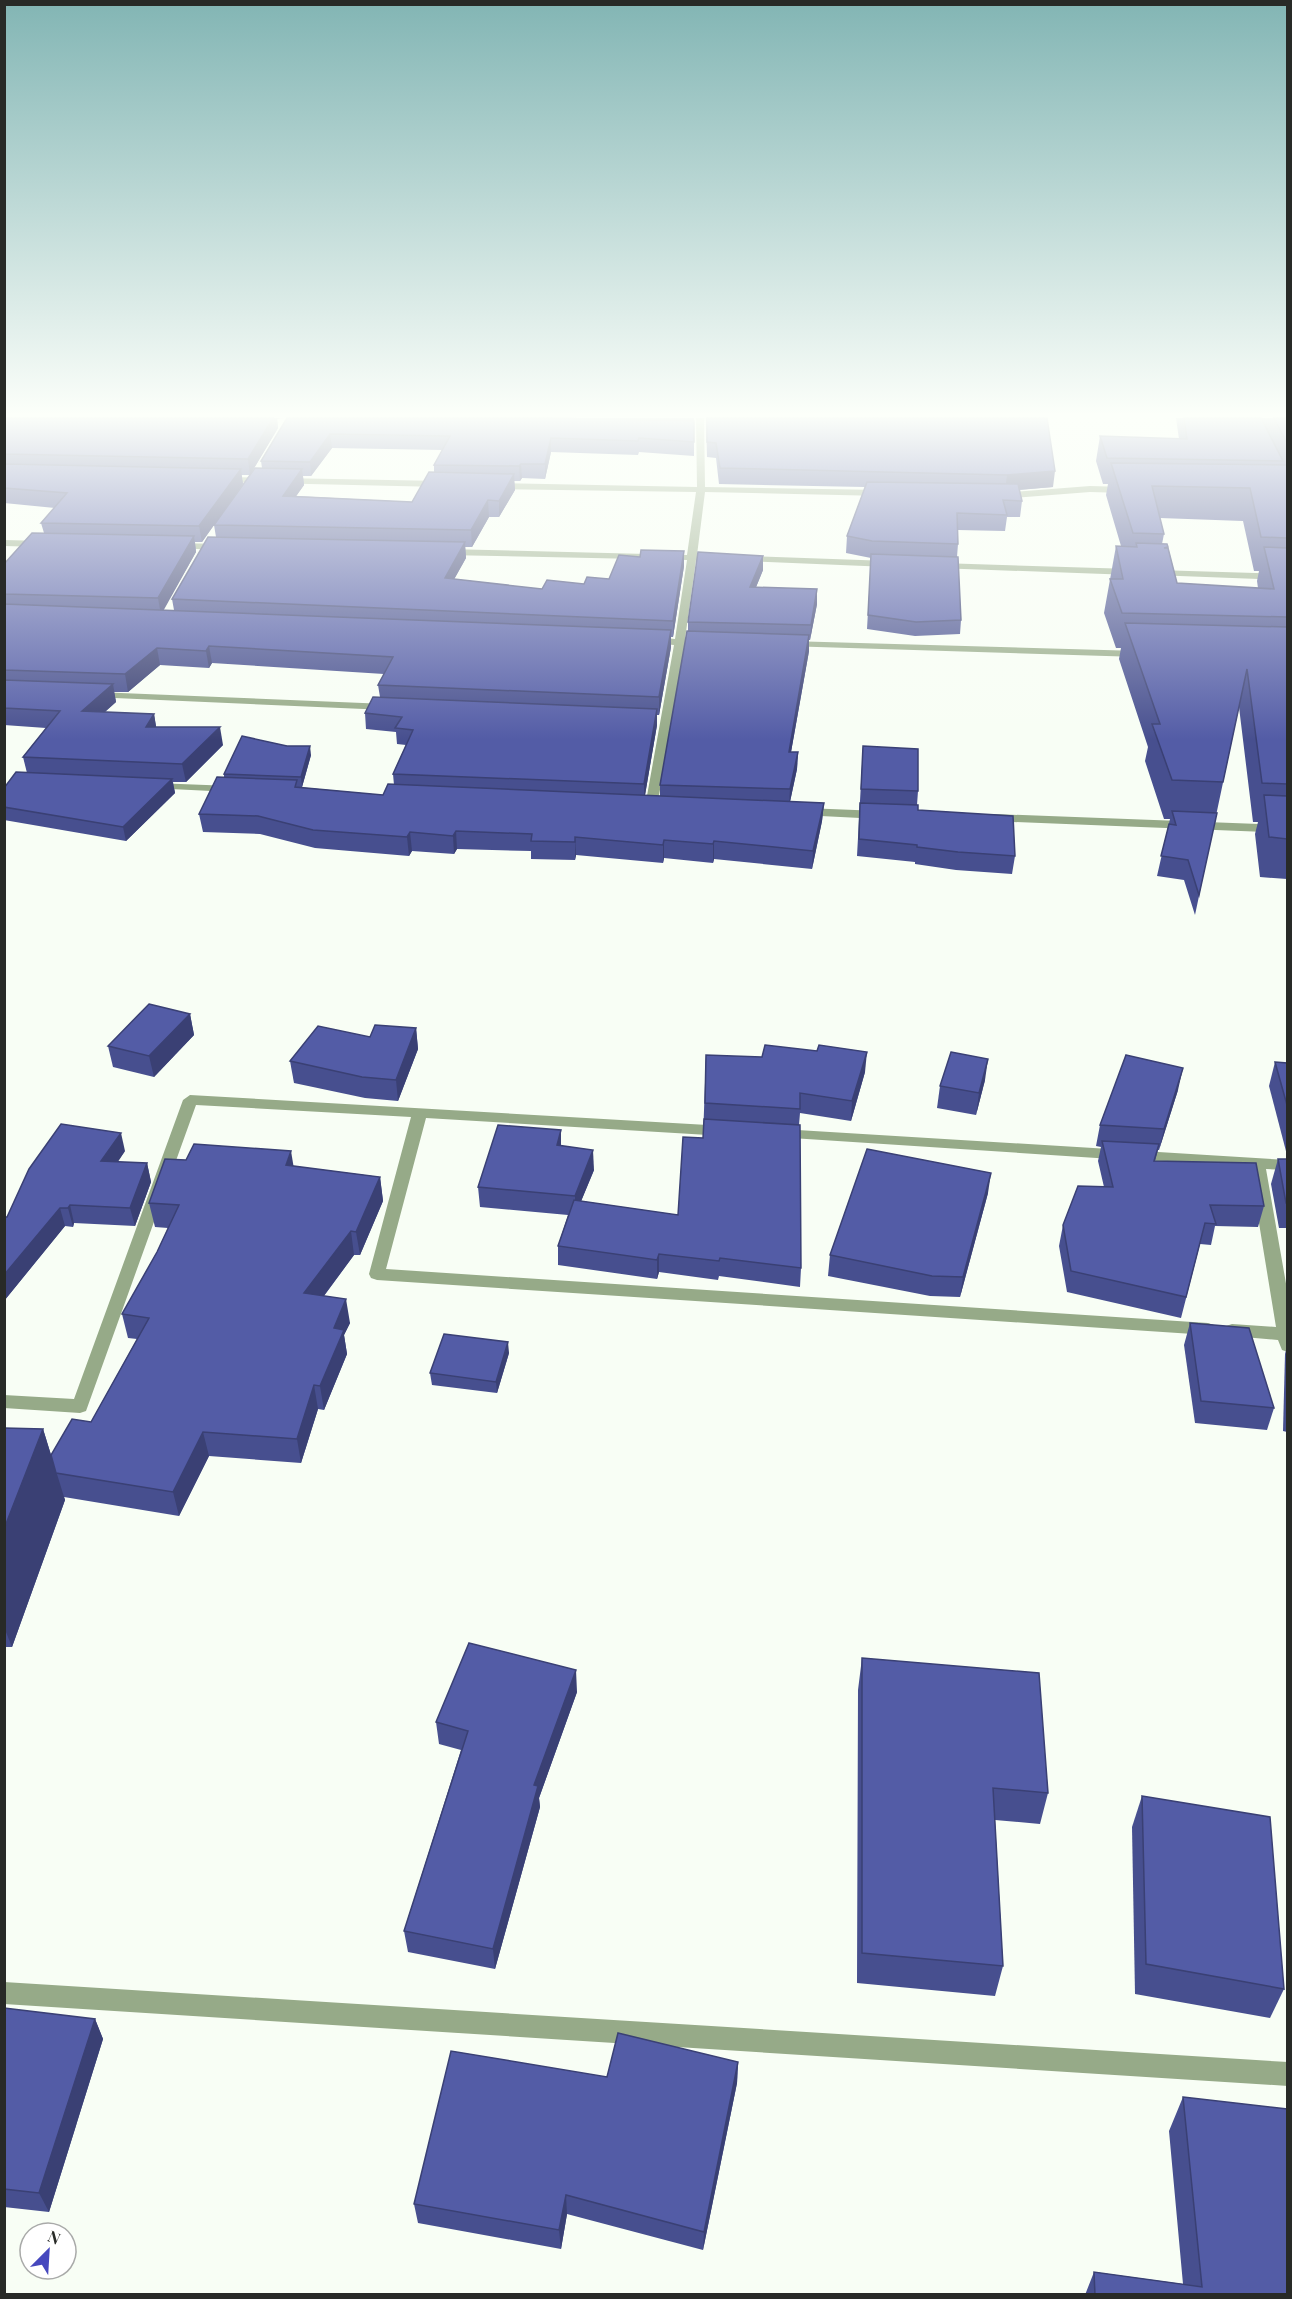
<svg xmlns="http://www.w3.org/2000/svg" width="1292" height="2299" font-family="'Playfair Display',serif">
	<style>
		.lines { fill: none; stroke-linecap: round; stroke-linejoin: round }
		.minor { fill: #96aa88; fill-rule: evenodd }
		.wall { fill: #474f8f; fill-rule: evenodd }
		.shaded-wall { fill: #3a4074 }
		.building { fill: #535ca6; stroke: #3a4074; stroke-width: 1.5 }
	</style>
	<rect width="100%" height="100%" fill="#f8fef5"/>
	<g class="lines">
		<g class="minor">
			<path d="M696,418h8l1,69 178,3 4,3 -4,3 -178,-4 -8,63h21l5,3 -5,3 -22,-1 -11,79 10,3 -10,3 -28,162 -6,4 -6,-4 29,-162 -22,-2 -5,-3 5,-3 23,2 12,-79 -242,-5 -5,-3 5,-3 242,6 9,-63 -200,-3 -4,-3 4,-3 201,4z"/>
			<path d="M223,477l219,4 4,3 -4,3 -222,-5v-4z"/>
			<path d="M1090,486l36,1 4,3 -4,3 -36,-1 -90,7 -4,-3 4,-3z"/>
			<path d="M4,540l39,1 5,3 -5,3 -39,-1z"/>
			<path d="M175,543l48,1 5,3 -5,3 -51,-2v-4z"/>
			<path d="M745,556l144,5 5,3 -5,3 -147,-6 -2,-2z"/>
			<path d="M940,563l192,6 5,3 -5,3 -195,-7v-4z"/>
			<path d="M1156,570l132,4v6l-135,-5v-4z"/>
			<path d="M789,641l350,10 5,3 -5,3 -354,-11 -1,-2z"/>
			<path d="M96,692l291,12 5,3 -5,3 -295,-13 -1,-2z"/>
			<path d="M154,783l78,3 6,3 -6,3 -82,-4 -2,-2z"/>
			<path d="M805,808l75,3 6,4 -6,4 -79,-4v-6z"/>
			<path d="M994,814l294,11v8l-298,-12v-6z"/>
			<path d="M190,1095l535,31 7,5 -7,5 -299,-18 -40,151 822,54 6,2 2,4 -2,4 -6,2 -831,-55 -6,-2 -2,-4 42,-157 -215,-12 -110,306 -6,2 -76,-5v-13l70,4 109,-299z"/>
			<path d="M781,1129l507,31v10l-22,-1 22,126v57l-6,-2 -4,-10 -46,-4 -6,-2 -2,-4 2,-4 6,-2 44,3 -26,-159 -474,-31 -2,-3z"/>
			<path d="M4,1982l1284,80v24l-1284,-82z"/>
		</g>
	</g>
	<g class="wall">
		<path d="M4,418h280l-7,1 1,9 -28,47h-9l2,9 -41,58h-7l1,10 -33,58h11l-2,-11 44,-62 -2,-12 48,-57 -1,-7 26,-43h407v38l-55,-4 -1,3 -87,-3 -6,27 -23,-1 -2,3h-6l1,9 -16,27h-10l-17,30h-7l1,11 -12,21 88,10 42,-5 100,-18 -11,71h-2v10l-12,68h-2v10l-12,70 15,1v-11l28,-154v-9l75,-66v14l-7,17 61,17 -7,36h-1v11l-18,101h7l-1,17 -7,33 34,1 -2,18 -10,48 -98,-10 -1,4 -49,-5 -1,5 -87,-8 -1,5 -44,-1v-8l-74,-2 -3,5 -42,-3 -3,5 -94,-8 -55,-14 -57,-2 -4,-18 25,-37v-3l87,-19 -9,32h-4l85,8 11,-10 -1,-11 13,-29 -9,-1 -1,-12 -30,-3 -1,-16 15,-16 -2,-12 6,-11 -172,-11 -3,5 -49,-3 -32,27h-14l2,10 -11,10 49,2 2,13 67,18 -37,37h-13l2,11 -49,48 -122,-21v-32l23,-15 -4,-16 23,-29 -42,-3v-161l40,-31 -3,-10 14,-15 -51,-5zM332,448l110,2 -8,15v7l-22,30 -116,-6 8,-11 -1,-9h8z"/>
		<path d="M706,418h341l6,69 -34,3 3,11 -2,16h-13l-2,14 -47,-1v14l-1,13 4,63 -1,14 -45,2 -48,-7 4,-71 -25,-5 1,-17 18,-49 -146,-3 -3,-26 -9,-1z"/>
		<path d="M1176,418h111v461l-27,-2 -5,-43 3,-12h-5l-14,-115 -44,208 -11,-35 -27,-4 13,-57h-6l-19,-58 3,-14 -29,-88 2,-11h-5l-12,-35 12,-67h5l-15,-51 2,-11h-5l-7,-23 4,-25 79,3zM1160,518l83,3 11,50h5l-2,10 1,7 -81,-5 -9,-36 -6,-3 2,-10z"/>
		<path d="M863,746l55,45 -1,14 1,5 97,46 -3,18 -56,-4 -41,-6v-2l-58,-6z"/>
		<path d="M190,1014l4,21 -40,42 -41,-10 -5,-21z"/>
		<path d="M416,1028l2,21 -20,52 -33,-3 -71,-15 -4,-22 80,-24z"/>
		<path d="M706,1055l159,17 -14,49 -51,-8 -1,12 2,143 -1,19 -81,-11 -1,4 -59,-8 -2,7 -99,-14v-19l10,-31 -88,-8 -2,-20 83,-57v15l33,25 -13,31 97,14 25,-77z"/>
		<path d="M1275,1062l12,1v92l-18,-69z"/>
		<path d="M985,1080l-9,35 -39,-7 3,-22z"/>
		<path d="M1178,1090l-19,60h-1l-3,11 109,45 -6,21 -43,-1 -4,19 -11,-1 -19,74 -114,-26 -8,-46 4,-21 41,-38 -6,-26 3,-14 -5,-1 4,-21z"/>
		<path d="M125,1151l-8,11 30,1 4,19 -16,44 -61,-3 -1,4 -8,-1 -61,75v-84h3z"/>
		<path d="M1278,1159h9v69h-8l-8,-44z"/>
		<path d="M293,1166l87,11 3,24 -23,54h-6l-30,41 26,27 -6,12 3,19 -23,56 -6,-1 -17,54 -92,-7 -30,60 -115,-19 1,3 -53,147h-6l-2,4v-223l39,1 8,26 40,-33 46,-83 -9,-1 -6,-24 35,-62 11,-24 -13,-1 -6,-24z"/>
		<path d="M988,1193l-28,104 -30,-1 -102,-20 2,-21z"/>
		<path d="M1190,1323l84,85 -7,22 -72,-7 -11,-78z"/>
		<path d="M1287,1346v86l-4,-1 2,-77z"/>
		<path d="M509,1353l-12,40 -65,-8 -2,-12z"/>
		<path d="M862,1658l186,135 -8,31 -45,-4 8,146 -8,30 -138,-13 1,-293z"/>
		<path d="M577,1692l-38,106 1,9 -45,162 -87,-17 -4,-21 57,-181 -22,-6 -3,-22z"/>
		<path d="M1142,1796l142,193 -14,29 -135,-24 -3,-167z"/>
		<path d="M4,2008l91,11 8,20 -54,173 -45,-5z"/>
		<path d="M738,2062l-1,21 -34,167 -136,-36 -6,35 -143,-26 -4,-19 193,-127z"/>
		<path d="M1183,2097l104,198h-202l9,-23 89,12 -14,-153z"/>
	</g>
	<g class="shaded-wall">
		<path d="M273,418h4l1,10 -28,47 -2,-16z"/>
		<path d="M330,434l2,14 -21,28 -1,-14z"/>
		<path d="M551,438v14l-6,27v-15z"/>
		<path d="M521,464l1,14 -2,3 -1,-15z"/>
		<path d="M241,469l2,15 -41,58 -3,-16z"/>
		<path d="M302,469l2,16 -19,27 -2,-16z"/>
		<path d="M1055,471l-2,16 -48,4 2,-16z"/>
		<path d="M514,474l1,16 -16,27v-16z"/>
		<path d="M488,500l1,17 -17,30 -1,-17z"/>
		<path d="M194,536l2,16 -35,63 -3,-17z"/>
		<path d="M465,542l1,16 -20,36 -1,-16z"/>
		<path d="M684,551v15l-11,71v-16z"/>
		<path d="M763,556v14l-13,32v-15z"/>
		<path d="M817,589v15l-7,36 1,-15z"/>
		<path d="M671,630v17l-12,68v-18z"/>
		<path d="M809,635v16l-21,118 1,-17z"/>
		<path d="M209,646l3,17 -3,5 -3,-17z"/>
		<path d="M157,648l3,17 -32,27 -3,-18z"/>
		<path d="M113,684l3,18 -31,27 -3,-18z"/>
		<path d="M657,709v16l-13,76v-17z"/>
		<path d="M154,714l3,18 -11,-5z"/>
		<path d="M220,727l3,18 -37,37 -4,-18z"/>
		<path d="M310,746l1,9 -9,32 -1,-10z"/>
		<path d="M798,752l-1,17 -8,37 1,-17z"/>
		<path d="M172,779l3,14 -49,48 -3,-14z"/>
		<path d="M824,803l-2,18 -10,48 1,-18z"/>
		<path d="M456,831l1,18 -3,5 -1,-18z"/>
		<path d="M410,832l2,19 -3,5 -2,-19z"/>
		<path d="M575,837l1,18 -1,5z"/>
		<path d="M664,840v18l-1,5v-18z"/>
		<path d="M714,841v18l-1,4v-19z"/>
		<path d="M190,1014l4,21 -40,42 -5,-21z"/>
		<path d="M416,1028l2,21 -20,52 -2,-21z"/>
		<path d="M867,1052l-2,20 -14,49 1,-20z"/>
		<path d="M988,1059l-3,21 -9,35 3,-22z"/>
		<path d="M1183,1068l-5,22 -19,60 5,-21z"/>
		<path d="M561,1130v20l-4,-5z"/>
		<path d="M121,1133l4,18 -19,29 -5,-19z"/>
		<path d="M593,1150l1,20 -19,46v-20z"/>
		<path d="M291,1151l4,24 -9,-10z"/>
		<path d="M147,1163l4,19 -16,44 -5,-18z"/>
		<path d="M991,1173l-3,20 -28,104 3,-20z"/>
		<path d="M380,1177l3,24 -23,54 -4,-23z"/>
		<path d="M70,1205l4,18 -1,4 -5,-19z"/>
		<path d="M60,1208l5,18 -61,75v-26z"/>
		<path d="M351,1231l3,24 -46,62 -4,-24z"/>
		<path d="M659,1254v18l-2,7v-19z"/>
		<path d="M346,1299l4,24 -6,12 3,19 -23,56 -4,-24 14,-58z"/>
		<path d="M508,1342l1,11 -12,40 -1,-11z"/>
		<path d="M314,1385l4,24 -17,54 -4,-24z"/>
		<path d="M43,1429l22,71 -53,147 -8,-20v-98z"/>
		<path d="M203,1432l6,24 -30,60 -6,-24z"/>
		<path d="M576,1670l1,22 -38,106 1,9 -45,162 -2,-20 41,-164z"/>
		<path d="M95,2019l8,20 -54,173 -10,-19z"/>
		<path d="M738,2062l-1,21 -34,167 1,-18z"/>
		<path d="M566,2195l1,19 -6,35 -2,-19z"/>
	</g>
	<g class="building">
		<path d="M4,418h269l-25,41 -244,-5z"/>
		<path d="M287,418h264l143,3v21l-55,-4 -1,3 -87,-3 -6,26h-24l-2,2 -85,-1 16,-29 -120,-2 -20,28 -49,-1z"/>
		<path d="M707,418h340l8,53 -48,4 -287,-7 -4,-25 -9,-1z"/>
		<path d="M1184,418h77l22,43 -176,-3 -7,-22 87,3z"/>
		<path d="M1274,418h13v25z"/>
		<path d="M1111,463l176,2v73l-26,-1 -11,-49 -98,-2 12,48 -31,-1z"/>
		<path d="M4,464l237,5 -42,57 -158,-3 26,-30 -63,-5z"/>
		<path d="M255,468l47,1 -19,27 129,6 17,-30 85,2 -15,27 -11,-1 -17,30 -257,-5z"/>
		<path d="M867,482l151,2 4,17 -19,-1 4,15 -50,-2 1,31 -86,-3 -25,-5z"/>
		<path d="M32,533l162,3 -36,62 -154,-4v-30z"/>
		<path d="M208,537l257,5 -20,36 97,11 5,-9 37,4 3,-7 22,2 10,-24 21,2 1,-7 43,1 -11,70 -501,-22z"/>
		<path d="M1136,543l31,1 1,3 -4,1h4l9,35 97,6 -10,-42 23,1v69l-165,-4 -12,-34h13l-7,-33 21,1z"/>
		<path d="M698,552l65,4 -13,31 67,2 -6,36 -123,-3z"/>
		<path d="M871,554l87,3 3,63 -45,2 -48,-7z"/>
		<path d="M4,604l667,26 -12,67 -281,-12 15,-28 -184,-11 -3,5 -49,-3 -32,26 -121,-4z"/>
		<path d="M1125,623l162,4v157l-25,-1 -15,-114 -24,113 -51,-2 -20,-56h8z"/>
		<path d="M687,631l122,4 -20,117h9l-8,37 -130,-4z"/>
		<path d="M4,680l109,4 -31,27 72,3 -8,13h74l-38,37 -159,-7 37,-46 -56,-3z"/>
		<path d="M373,697l284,12 -13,75 -251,-10 20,-44 -18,-2 7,-11 -37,-4z"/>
		<path d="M242,736l45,10h23l-9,31 -77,-3z"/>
		<path d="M863,746l55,3v42l-57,-2z"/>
		<path d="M16,772l156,7 -49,48 -119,-20v-19z"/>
		<path d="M217,777l80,3 -2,7 88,8 5,-11 436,19 -11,48 -99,-10 -1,3 -49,-4 -1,5 -88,-8v5l-44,-1 1,-7 -76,-3 -3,5 -43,-4 -3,5 -94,-7 -55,-14 -59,-2z"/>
		<path d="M1264,795l23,1v43l-18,-2z"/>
		<path d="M860,803l58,2v5l95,6 2,40 -57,-4 -41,-5v-2l-58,-6z"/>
		<path d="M1172,811l45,2 -18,82 -11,-35 -27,-4 8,-32 7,1z"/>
		<path d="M149,1004l41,10 -41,42 -41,-10z"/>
		<path d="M375,1025l41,3 -20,52 -34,-3 -72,-16 28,-35 52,11z"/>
		<path d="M765,1045l52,6 2,-6 48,7 -15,49 -52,-8v16l-95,-6 1,-48 56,2z"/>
		<path d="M951,1052l37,7 -9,34 -39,-7z"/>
		<path d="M1126,1055l57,13 -19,61 -64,-4z"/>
		<path d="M1275,1062l12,1v42z"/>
		<path d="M704,1119l96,6 1,143 -81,-10 -1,3 -60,-7 -2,6 -99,-14 16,-46 104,15 5,-78 20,1z"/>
		<path d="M61,1124l60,9 -20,28 46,2 -17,45 -60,-3 -2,3h-8l-56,67v-58h3l22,-48z"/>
		<path d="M498,1125l63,5 -4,15 36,5 -18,46 -97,-9z"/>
		<path d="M1102,1141l57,3 -5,17 102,2 8,43 -54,-1 6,19 -11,-1 -19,74 -115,-26 -8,-46 15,-39 35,1z"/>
		<path d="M194,1144l97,7 -5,14 94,12 -24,55 -5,-1 -47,62 42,6 -12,29 10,2 -24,56 -6,-1 -17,54 -94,-7 -30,60 -117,-19 -5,-18 21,-36 19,3 58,-104 -27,-4 35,-62 22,-47 -30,-2 16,-44 21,1z"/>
		<path d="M867,1149l124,24 -28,104 -31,-1 -102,-21z"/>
		<path d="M1278,1159h9v44h-1z"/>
		<path d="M1190,1323l59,5 25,80 -73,-7z"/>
		<path d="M444,1334l64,8 -12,40 -66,-9z"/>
		<path d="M4,1428l39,1 -39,100z"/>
		<path d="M469,1643l107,27 -42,115 4,1 -45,163 -89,-18 64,-200 -32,-9z"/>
		<path d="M862,1658l177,15 9,120 -55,-5 10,178 -141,-13z"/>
		<path d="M1142,1796l128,21 14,172 -138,-25z"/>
		<path d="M4,2008l91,11 -56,174 -35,-4z"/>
		<path d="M618,2033l120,29 -34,170 -138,-37 -7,35 -145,-26 37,-153 156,26z"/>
		<path d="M1183,2097l104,12v186h-192l-1,-23 108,15z"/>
	</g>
	<linearGradient id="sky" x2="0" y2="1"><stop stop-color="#82b5b4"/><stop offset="0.56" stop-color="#fcfffa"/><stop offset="1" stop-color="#fcfffa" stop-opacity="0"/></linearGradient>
	<rect width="1292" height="740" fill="url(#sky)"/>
	<rect width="1292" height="2299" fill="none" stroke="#282a27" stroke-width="12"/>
	<g transform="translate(48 2251) rotate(24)"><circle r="28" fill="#ffffff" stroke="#a9aaa9" stroke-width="1.5"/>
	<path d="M0-4.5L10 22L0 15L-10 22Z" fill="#4648be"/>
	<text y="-9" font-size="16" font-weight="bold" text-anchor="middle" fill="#282a27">N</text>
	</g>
</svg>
